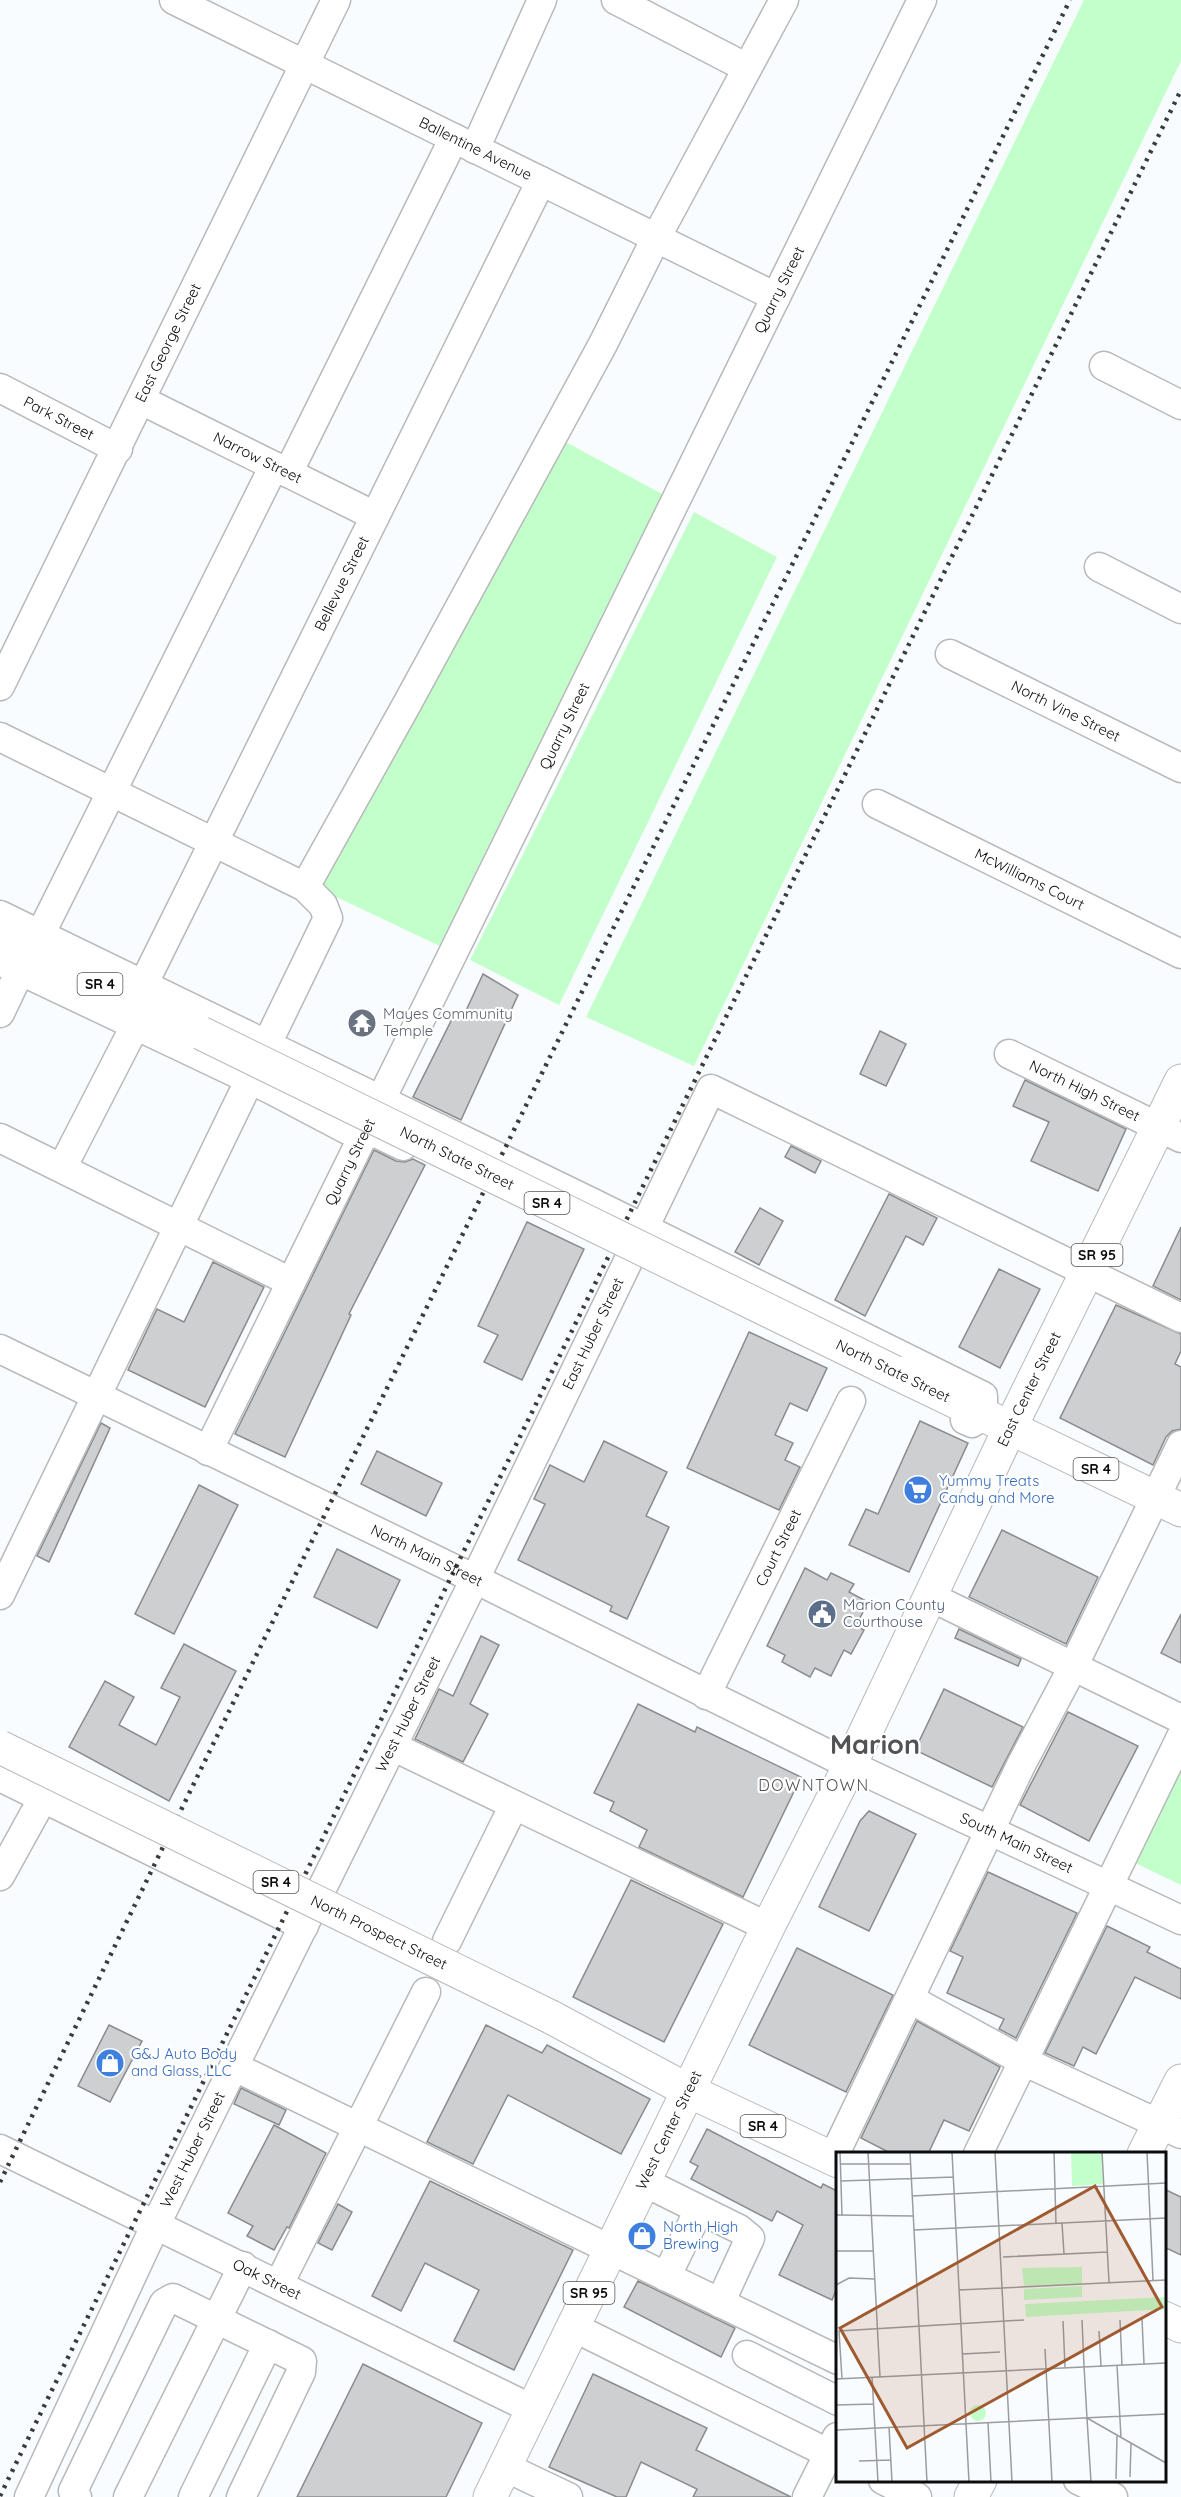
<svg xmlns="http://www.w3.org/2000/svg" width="1181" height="2497" font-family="Quicksand,sans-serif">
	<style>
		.green { fill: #c3ffca }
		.building { fill: #cdcfd1; stroke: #898b8d; stroke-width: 1.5 }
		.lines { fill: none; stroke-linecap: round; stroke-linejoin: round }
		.minor-casing { stroke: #b7b9bb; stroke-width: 31 }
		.major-casing { stroke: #b7b9bb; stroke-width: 35 }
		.minor { stroke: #fff; stroke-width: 28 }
		.major { stroke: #fff; stroke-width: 33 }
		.rail { stroke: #393b3c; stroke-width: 4.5; stroke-dasharray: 3 6; stroke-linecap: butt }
		.major-bridge-casing { stroke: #b7b9bb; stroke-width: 35; stroke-linecap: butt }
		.major-bridge { stroke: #fff; stroke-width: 33 }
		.labels { text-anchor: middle; stroke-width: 4.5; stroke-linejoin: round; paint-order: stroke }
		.shield { fill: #fff; stroke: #545556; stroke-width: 1.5 }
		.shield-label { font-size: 14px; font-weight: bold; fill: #0b0c0d }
		.street-label { font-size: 15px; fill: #0b0c0d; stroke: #fff }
		.worship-label { font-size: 15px; fill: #5b616d; stroke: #fff; text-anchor: start }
		.shop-label { font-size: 15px; fill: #366cbe; stroke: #fff; text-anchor: start }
		.service-label { font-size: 15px; fill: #4e5e75; stroke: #fff; text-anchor: start }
		.neighbourhood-label { font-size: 16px; letter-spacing: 1.5px; fill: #515355; stroke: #fff }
		.town-label { font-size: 27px; font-weight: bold; fill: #515355; stroke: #fff }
		.inset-road { fill: none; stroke: #9a9c9e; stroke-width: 1.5 }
		.view { fill: #9f5a2f; fill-opacity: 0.15; stroke: #9f5a2f; stroke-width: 3 }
		.inset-edge { fill: none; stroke: #0b0c0d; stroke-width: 3 }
	</style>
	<rect width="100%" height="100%" fill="#f9fcfe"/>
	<g class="green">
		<path d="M1084,0h97v61l-487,1005 -108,-49z"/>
		<path d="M549,433l128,69 -229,448 -141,-67z"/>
		<path d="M694,512l83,45 -218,448 -89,-45z"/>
		<path d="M1181,1755v130l-52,-25z"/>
	</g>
	<g class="building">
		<path d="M483,974l35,21 -57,125 -48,-23 42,-84 8,4z"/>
		<path d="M880,1031l26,13 -20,42 -26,-12z"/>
		<path d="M1025,1080l101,49 -28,62 -67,-30 18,-39 -36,-16z"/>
		<path d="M791,1146l30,15 -6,12 -30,-16z"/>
		<path d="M374,1150l22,11 9,1 8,-3 12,6 -76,149 2,1 -66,142 -50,-23z"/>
		<path d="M889,1194l48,24 -14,27 -17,-9 -41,80 -30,-16z"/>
		<path d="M760,1208l23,13 -24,44 -24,-13z"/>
		<path d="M527,1222l57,27 -62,131 -38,-18 14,-27 -20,-9z"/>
		<path d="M1181,1227v73l-28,-14z"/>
		<path d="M213,1262l51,25 -59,120 -77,-37 29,-61 27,13z"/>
		<path d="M999,1269l41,20 -40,79 -41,-21z"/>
		<path d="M1116,1305l65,29v17l-6,13 6,3v62l-9,2 -6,6 -13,28 -93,-47z"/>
		<path d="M749,1332l78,36 -20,43 -17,-8 -15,32 18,8 -8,17 15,7 -21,43 -92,-42z"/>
		<path d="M920,1421l48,22 -59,129 -60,-27 17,-36 12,5z"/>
		<path d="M101,1423l9,5 -61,134 -12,-6z"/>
		<path d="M604,1441l63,31 -21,44 23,11 -42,92 -17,-8 2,-5 -94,-46 27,-56 -11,-5 16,-34 34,17z"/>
		<path d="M377,1451l65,32 -16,33 -65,-32z"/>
		<path d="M199,1485l39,20 -64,129 -39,-20z"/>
		<path d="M1002,1530l96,47 -32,67 -97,-47z"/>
		<path d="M337,1549l63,31 -23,48 -63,-31z"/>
		<path d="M805,1568l22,12 4,-7 23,11 -5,8 19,10 -12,24 8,4 -13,24 -7,-4 -13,26 -16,-8 -5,9 -28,-15 3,-7 -18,-9z"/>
		<path d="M1181,1614v49l-20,-10z"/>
		<path d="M959,1629l62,30 -3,7 -63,-28z"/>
		<path d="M481,1636l18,9 -29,59 18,10 -25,48 -48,-23 24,-50 14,7z"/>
		<path d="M184,1644l52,27 -67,130 -100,-54 36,-66 29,16 -15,28 37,20 24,-48 -19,-9z"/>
		<path d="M944,1689l79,38 -31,60 -77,-37z"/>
		<path d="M638,1704l57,28 2,-5 104,50 -58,120 -104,-50 8,-17 -37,-19 4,-9 -20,-9z"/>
		<path d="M1068,1712l70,34 -49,95 -69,-36z"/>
		<path d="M869,1811l47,23 -47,97 -50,-24 41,-86z"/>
		<path d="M988,1872l89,41 -61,125 -17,-9 5,-10 -57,-26 16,-36 -13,-6z"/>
		<path d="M631,1880l92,44 -59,118 -91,-45z"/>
		<path d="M1107,1926l43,21 -3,5 34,17v30l-46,-22 -39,77 -13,-7 -9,19 -29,-13z"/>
		<path d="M797,1948l96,47 -47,97 -97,-47z"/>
		<path d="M917,2021l83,46 -31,64 -25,-11 -16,34h-36l-31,-16z"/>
		<path d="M109,2025l33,16 -32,61 -32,-16z"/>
		<path d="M486,2025l56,28 5,-8 103,54 -29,55 -113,-59 -35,69 -46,-22z"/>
		<path d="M241,2088l45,22 -7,15 -45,-21z"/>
		<path d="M274,2125l52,28 -37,75 -2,-1 -13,23 -27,-14 6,-10 -25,-13z"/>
		<path d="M707,2129l114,59 2,-4 14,7v97l-5,12 -53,-25 24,-50 -26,-14 -5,10 -81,-42 7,-13 -8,-4z"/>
		<path d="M430,2181l143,69 -59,120 -60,-29 25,-51 -54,-27 -24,48 -29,-15z"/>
		<path d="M1164,2189l17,8v58l-17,-8z"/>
		<path d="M338,2204l14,8 -20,38 -14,-7z"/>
		<path d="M638,2281l97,47 -14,29 -97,-50z"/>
		<path d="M363,2364l119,59 -36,74h-149z"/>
		<path d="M593,2374l114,54 -11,22 95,47h-98l4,-8 -56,-27 -15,35h-9l-68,-30z"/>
	</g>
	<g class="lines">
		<g class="minor-casing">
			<g id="minor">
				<path id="s1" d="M174,0l602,297"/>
				<path d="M616,0l131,68"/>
				<path d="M475,149l67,-149"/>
				<path d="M1104,366l77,39"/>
				<path id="s2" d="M0,388l118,61"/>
				<path id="s3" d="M141,400l234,116"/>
				<path d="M288,473l166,-335"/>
				<path d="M1099,567l82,42"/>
				<path id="s4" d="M950,654l231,114"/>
				<path id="s5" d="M0,686l336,-686"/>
				<path d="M0,737l305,150 18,18 5,13 -328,677"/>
				<path id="s6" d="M877,804l304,150"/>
				<path d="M305,887l102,-183 196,-360 53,-106 128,-238"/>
				<path d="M0,915l593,288 390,193v19l-11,8 -7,-3"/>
				<path d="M40,935l234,-469"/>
				<path d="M0,961l272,129 76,40 30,4 25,12"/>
				<path id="s7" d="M143,985l398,-804"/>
				<path d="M0,1013l20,-42"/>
				<path id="s8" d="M1009,1054l172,84"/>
				<path d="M0,1138l291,144"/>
				<path d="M62,1168l73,-142"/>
				<path id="s9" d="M0,1349l475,230 375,186 331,155"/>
				<path id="s10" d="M208,1451l714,-1451"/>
				<path d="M931,1597l250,122"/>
				<path id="s11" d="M706,1695l145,-294"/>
				<path d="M392,1746l376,181"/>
				<path d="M0,1777l304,149"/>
				<path d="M0,1876l43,-78"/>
				<path d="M447,1941l67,-136"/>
				<path d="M910,1999l113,62 158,73"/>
				<path d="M235,2067l603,293"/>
				<path id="s12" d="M0,2149l532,260"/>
				<path d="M978,2154l203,-417"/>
				<path d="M833,2158l188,-393 52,-98 108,-222"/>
				<path d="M644,2182l95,47 11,9 -30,65"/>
				<path d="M666,2277l33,-67"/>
				<path d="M279,2284l147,-292"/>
				<path d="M573,2327l265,131"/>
				<path d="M747,2355l91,46"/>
				<path d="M505,2467l63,30"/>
				<path d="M883,2480l34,17"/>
				<path d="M1078,2480l35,17"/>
				<path id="s13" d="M29,2497l127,-273 319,-645 236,-490 470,229"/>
				<path d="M77,2497l-4,-6 91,-188 9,-5 129,63 -1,11 -60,125"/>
				<path d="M128,2497l115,-231"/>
				<path d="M193,2497l75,-153"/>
				<path d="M807,2497l30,-60"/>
			</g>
		</g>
		<g class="major-casing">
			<g id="major">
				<path d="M0,935l201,98"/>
				<path d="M894,1372l287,138"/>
				<path d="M551,2017l138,74 149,70"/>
				<path d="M1144,2154l37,-73"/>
				<path d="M1164,2318l17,8"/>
				<path id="s14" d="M490,2497l278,-570 82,-162 160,-337 171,-347"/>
				<path d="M971,2497l9,-17"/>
			</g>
		</g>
		<use href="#minor" class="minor"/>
		<use href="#major" class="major"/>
		<g class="rail">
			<path d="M0,2182l328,-674 742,-1508"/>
			<path d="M0,2496l1181,-2406"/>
		</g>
		<g class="major-bridge-casing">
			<g id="major-bridge">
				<path id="s15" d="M201,1033l693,339"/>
				<path id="s16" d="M0,1747l551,270"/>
			</g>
		</g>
		<use href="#major-bridge" class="major-bridge"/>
	</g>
	<defs>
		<g id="temple-disc" transform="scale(1.5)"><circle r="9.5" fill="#6b7280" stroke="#fff"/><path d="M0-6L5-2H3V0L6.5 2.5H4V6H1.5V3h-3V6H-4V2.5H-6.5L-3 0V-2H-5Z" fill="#fff"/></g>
		<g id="supermarket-disc" transform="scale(1.5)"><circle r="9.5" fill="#3f7fe0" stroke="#fff"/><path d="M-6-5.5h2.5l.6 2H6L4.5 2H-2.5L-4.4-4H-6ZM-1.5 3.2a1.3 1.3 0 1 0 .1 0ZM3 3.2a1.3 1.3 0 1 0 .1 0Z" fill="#fff"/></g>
		<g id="civic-disc" transform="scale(1.5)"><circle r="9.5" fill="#5c6f8a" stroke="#fff"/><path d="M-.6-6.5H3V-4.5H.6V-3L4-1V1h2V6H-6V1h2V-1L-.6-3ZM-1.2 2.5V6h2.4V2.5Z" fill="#fff"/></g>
		<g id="shop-disc" transform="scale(1.5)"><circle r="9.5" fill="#3f7fe0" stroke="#fff"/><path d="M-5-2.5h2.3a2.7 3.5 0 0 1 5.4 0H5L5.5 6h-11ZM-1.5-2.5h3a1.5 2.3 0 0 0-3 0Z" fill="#fff"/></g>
	</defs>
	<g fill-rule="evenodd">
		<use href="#temple-disc" x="362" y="1023"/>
		<use href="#supermarket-disc" x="918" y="1490"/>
		<use href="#civic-disc" x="822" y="1614"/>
		<use href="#shop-disc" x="110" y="2063"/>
		<use href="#shop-disc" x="642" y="2236"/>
	</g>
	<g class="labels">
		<g class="shield">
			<rect x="77.5" y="973" width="45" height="22" rx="4.5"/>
			<rect x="524.5" y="1192" width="45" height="22" rx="4.5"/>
			<rect x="1071.5" y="1244" width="51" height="22" rx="4.5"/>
			<rect x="1073.5" y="1458" width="45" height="22" rx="4.5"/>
			<rect x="253.5" y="1871" width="45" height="22" rx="4.5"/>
			<rect x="740.5" y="2115" width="45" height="22" rx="4.5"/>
			<rect x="563.5" y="2282" width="51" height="22" rx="4.5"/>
		</g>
		<g class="shield-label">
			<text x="100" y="989">SR 4</text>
			<text x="547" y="1208">SR 4</text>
			<text x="1097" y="1260">SR 95</text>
			<text x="1096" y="1474">SR 4</text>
			<text x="276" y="1887">SR 4</text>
			<text x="763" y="2131">SR 4</text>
			<text x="589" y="2298">SR 95</text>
		</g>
		<g class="street-label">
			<text dy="5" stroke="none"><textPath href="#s1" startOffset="336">Ballentine Avenue</textPath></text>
			<text dy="5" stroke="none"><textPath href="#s10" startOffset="1294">Quarry Street</textPath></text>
			<text dy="5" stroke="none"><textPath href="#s5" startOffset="382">East George Street</textPath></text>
			<text dy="5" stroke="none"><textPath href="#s2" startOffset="66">Park Street</textPath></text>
			<text dy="5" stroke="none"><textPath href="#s3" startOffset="130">Narrow Street</textPath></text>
			<text dy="5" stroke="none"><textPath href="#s7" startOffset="448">Bellevue Street</textPath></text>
			<text dy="5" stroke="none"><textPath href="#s4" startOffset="129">North Vine Street</textPath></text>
			<text dy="5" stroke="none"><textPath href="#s10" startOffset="808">Quarry Street</textPath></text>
			<text dy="5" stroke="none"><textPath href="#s6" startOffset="170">McWilliams Court</textPath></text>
			<text dy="5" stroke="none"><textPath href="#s8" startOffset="84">North High Street</textPath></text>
			<text dy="5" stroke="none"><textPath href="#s15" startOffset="285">North State Street</textPath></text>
			<text dy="5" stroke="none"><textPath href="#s10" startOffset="322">Quarry Street</textPath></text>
			<text dy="5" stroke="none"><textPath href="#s13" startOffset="1293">East Huber Street</textPath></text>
			<text transform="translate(893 1371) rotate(26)" y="5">North State Street</text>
			<text dy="5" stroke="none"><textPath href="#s14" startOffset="1232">East Center Street</textPath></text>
			<text dy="5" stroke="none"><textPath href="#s11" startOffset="164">Court Street</textPath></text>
			<text dy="5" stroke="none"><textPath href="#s9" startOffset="474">North Main Street</textPath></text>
			<text dy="5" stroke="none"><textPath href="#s13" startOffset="870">West Huber Street</textPath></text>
			<text dy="5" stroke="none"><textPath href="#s9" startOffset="1130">South Main Street</textPath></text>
			<text dy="5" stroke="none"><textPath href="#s16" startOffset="422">North Prospect Street</textPath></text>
			<text dy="5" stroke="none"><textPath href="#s14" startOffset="408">West Center Street</textPath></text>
			<text dy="5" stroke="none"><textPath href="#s13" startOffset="384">West Huber Street</textPath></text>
			<text dy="5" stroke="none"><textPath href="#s12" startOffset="297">Oak Street</textPath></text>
		</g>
		<g class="worship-label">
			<text x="383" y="1019">Mayes Community<tspan x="383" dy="17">Temple</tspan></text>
		</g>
		<g class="shop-label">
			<text x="939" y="1486">Yummy Treats<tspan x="939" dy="17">Candy and More</tspan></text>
			<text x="131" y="2059">G&amp;J Auto Body<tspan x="131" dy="17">and Glass, LLC</tspan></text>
			<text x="663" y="2232">North High<tspan x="663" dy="17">Brewing</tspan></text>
		</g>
		<g class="service-label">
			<text x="843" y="1610">Marion County<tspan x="843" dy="17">Courthouse</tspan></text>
		</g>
		<g class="neighbourhood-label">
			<text x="814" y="1791">DOWNTOWN</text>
		</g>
		<g class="town-label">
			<text x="875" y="1754">Marion</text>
		</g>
	</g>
	<g transform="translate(836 2152)">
		<rect width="330" height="330" fill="#f9fcfe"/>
		<path d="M235,0l31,2 1,30 -31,2zM246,115v17l-58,2 -2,-18zM246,134v11l-58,3v-11zM330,145v12l-140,8 -1,-13zM134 261a8 8 0 1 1 16 0a8 8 0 1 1-16 0Z" fill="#c3ffca"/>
		<path class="inset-road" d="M4,0l2,63M32,0l12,225M74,0l17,330M116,0l17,330M159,0l17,330M218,0l2,72M266,0l7,130M311,0l6,128M5,12h70M5,29l113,-4M76,44l254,-13M0,63l77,1M226,71l2,31M78,78l252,-12M0,99h37M167,105l104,-5M0,133l13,-7 26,1M123,138l207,-10M306,167l2,45M246,168l2,46M284,168l2,45M227,169l2,46M263,179l2,35M209,197l7,133M126,202l38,-2M281,213l4,73M248,214l3,52M36,225l6,105M0,227l330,-16M6,227l-3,-48 185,-11M0,253l38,-1M251,266l4,64M251,266l79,45M152,271l3,59M53,275l3,55M0,278l330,-16M23,309l32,-1M294,325l1,-33M280,327l1,-43M224,330l31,-1"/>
		<path class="view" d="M259,34l67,121 -255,141 -67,-120z"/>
		<rect width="330" height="330" class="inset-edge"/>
	</g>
</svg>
